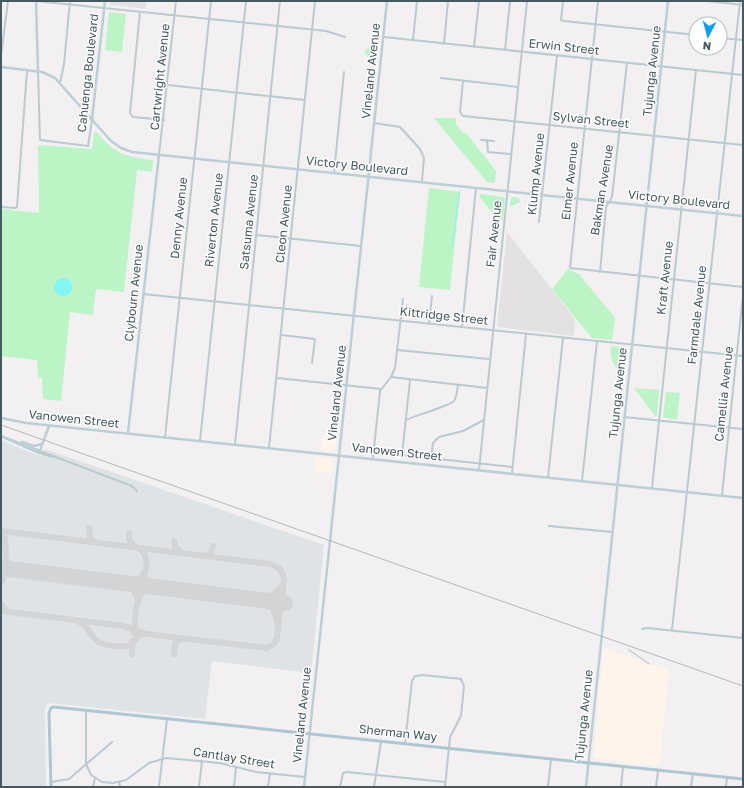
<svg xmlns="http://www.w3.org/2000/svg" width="744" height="788" font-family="'Golos Text',sans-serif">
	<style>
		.commercial { fill: #fef4ea }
		.education { fill: #e4e1e3 }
		.airport { fill: #dfe3e6 }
		.green { fill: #bbf5c5 }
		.water { fill: #83f6f6 }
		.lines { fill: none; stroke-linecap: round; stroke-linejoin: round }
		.stream { stroke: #83f6f6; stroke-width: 1 }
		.taxiway { stroke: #d2d4d6; stroke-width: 6 }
		.runway { stroke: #d2d4d6; stroke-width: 16 }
		.street { stroke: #bacacf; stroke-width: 2 }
		.secondary { stroke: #bcced6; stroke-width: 2.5 }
		.primary { stroke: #adc8d2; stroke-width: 3 }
		.rail { stroke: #b2b8bc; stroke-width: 1 }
		.labels { text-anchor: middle; stroke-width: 3; stroke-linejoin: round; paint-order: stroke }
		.street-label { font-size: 12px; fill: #465a61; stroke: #fff }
	</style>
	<rect width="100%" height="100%" fill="#f3f0f1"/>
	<g class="commercial">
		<path d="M325,434l12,1 -2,15 -2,1 -12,-1 1,-11h2z"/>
		<path d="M316,457l17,2 -1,15 -17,-3z"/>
		<path d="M603,648l66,22 -10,96 -65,-8z"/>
	</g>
	<g class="education">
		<path d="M110,1h39l-3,2v6l-35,-4z"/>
		<path d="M507,232l68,87 -1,17 -77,-9z"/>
	</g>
	<path class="airport" d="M1,440l36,15 5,1 3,-7 279,96 -13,128 -99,-12 -7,58 -157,-16 -3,6 1,78h-45z"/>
	<g class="green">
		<path d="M109,12l17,2 -4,38 -17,-2z"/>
		<path d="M378,39l-2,27 -12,-14z"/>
		<path d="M434,118h22v6l7,9h3l30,38 -1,12 -8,-1z"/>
		<path d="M96,132c20,22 29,25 57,28l-1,12 -15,-2 -13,122 -28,-3 -3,26 -23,-3 -9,89 -18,-2 -1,-21 -4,-1 -1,-17 -36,-4v-147l38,4 -1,-68 54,4 2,-16z"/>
		<path d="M429,188l31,4 -10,98 -31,-3z"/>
		<path d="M481,194l22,3 2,2 -2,21 -6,-1 -18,-23z"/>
		<path d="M512,197l7,1 1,4 -11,5z"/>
		<path d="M568,269l11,5 36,44 -3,22 -20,-2 -40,-49z"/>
		<path d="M611,346l15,2 1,2 -3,26c-9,-9 -15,-16 -13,-30z"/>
		<path d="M634,388l25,2 -2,26 -1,1z"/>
		<path d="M666,392l14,1 -3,27 -14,-3z"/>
	</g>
	<circle class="water" cx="63" cy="287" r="9"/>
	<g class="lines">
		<path class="stream" d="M452,248l8,-58"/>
		<g class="taxiway">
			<path d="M89,528l1,10 5,4"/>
			<path d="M1,531l270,33 10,6 3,9 -7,58 -3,7 -7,4 -121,-14 -22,-8 -123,-15"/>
			<path d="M1,533l4,6 1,22 6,6 8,3"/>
			<path d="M174,541l1,6 6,5"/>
			<path d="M206,556l5,-3 2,-7"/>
			<path d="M144,573c2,11 11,14 21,15"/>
			<path d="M1,583l4,-8 13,-4"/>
			<path d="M124,583c16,0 27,-12 21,-28 -5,-11 -17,-6 -16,-22"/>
			<path d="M126,584l7,5 5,10"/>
			<path d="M257,599l16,9 4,13"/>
			<path d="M258,599l14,-3 10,-10"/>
			<path d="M1,604l7,8"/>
			<path d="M78,621c18,9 8,22 35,25 4,0 9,1 13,0 8,-1 9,-11 18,-12"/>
			<path d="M134,633c2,-18 -1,-46 23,-46"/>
			<path d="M132,654l1,-12"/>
			<path d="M174,654l1,-11 8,-5"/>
		</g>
		<path class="runway" d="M1,568l284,35"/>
		<g class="street">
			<path d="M36,1l290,30 19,6"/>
			<path d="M563,1l-2,19 3,1 132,14"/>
			<path d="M598,1l-28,267 173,19"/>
			<path d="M708,1l35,4"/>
			<path d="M140,12l-10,101 3,4 31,3"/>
			<path d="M384,37l359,38"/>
			<path d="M720,38l23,2"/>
			<path d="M413,40l4,-39"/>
			<path d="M444,44l4,-43"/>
			<path d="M474,47l5,-46"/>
			<path d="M505,50l5,-49"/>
			<path d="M1,56l7,-55"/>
			<path d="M38,72l2,68 48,6 4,-26"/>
			<path d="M441,78l77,9"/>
			<path d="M463,81l-3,31 3,4 280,29"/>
			<path d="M60,83l4,-19 6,-63"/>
			<path d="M168,85l137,15"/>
			<path d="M374,123l26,4 20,22 4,9 -2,24"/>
			<path d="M481,140l13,1"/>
			<path d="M487,140l1,12 23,2"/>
			<path d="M159,155l17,-154"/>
			<path d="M334,173l10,-101"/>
			<path d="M1,207l14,1 2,-1 10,-136"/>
			<path d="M539,222l18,-166"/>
			<path d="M257,235l104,11"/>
			<path d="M600,272l6,-65 6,-10 15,-134"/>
			<path d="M143,294l600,62"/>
			<path d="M429,324l3,-28"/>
			<path d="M462,327l14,-139"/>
			<path d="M281,335l34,4 -3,24"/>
			<path d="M397,350l92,9"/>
			<path d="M391,377l96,11"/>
			<path d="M277,378l104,11"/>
			<path d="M624,417l119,12"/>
			<path d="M406,420c8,-4 46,-15 48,-19 3,-4 3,-10 4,-16"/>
			<path d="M165,437l46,-436"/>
			<path d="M200,441l46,-440"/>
			<path d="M235,444l45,-443"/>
			<path d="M269,448l46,-447"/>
			<path d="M40,451l92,35 5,5"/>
			<path d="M374,452l138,15"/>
			<path d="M39,453l14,4"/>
			<path d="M402,455l8,-75"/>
			<path d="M373,458l7,-67 11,-14 4,-9 8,-69"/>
			<path d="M431,458l2,-15 6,-6 24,-6 21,-11"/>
			<path d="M479,470l48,-469"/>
			<path d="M512,473l14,-139"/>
			<path d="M548,477l15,-139"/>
			<path d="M582,481l15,-140"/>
			<path d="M652,488l44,-418"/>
			<path d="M722,495l21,-200"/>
			<path d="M549,526l63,6"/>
			<path d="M642,629l5,-1 96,10"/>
			<path d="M672,630l68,-629"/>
			<path d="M742,638l1,-8"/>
			<path d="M86,710v54l5,11 11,7 11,1 13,-3 23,-17 17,-5 54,5 36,9 49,5"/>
			<path d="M405,743l7,-62 3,-5 8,-1 38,4 3,7 -3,30 -11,21 -5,50"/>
			<path d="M51,782l18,-3 43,-37"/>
			<path d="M119,782l1,5"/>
			<path d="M93,787l2,-9"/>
			<path d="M159,787l8,-68"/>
			<path d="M199,787l3,-26"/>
			<path d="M234,787l2,-20"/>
			<path d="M268,787l2,-14"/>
			<path d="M340,787l3,-14 4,-1 98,10"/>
			<path d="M374,787l7,-45"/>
			<path d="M548,787l3,-27"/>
			<path d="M621,787l2,-20"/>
			<path d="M656,787l2,-16"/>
			<path d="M691,787l2,-13"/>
			<path d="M726,787l1,-10"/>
		</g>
		<g class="secondary">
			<path d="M36,1l2,71"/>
			<path d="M1,67l41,5 13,6 56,63 10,7 11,4 611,64"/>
			<path d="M92,119l13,-118"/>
			<path d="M1,418l25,5 717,75"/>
			<path d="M128,433l31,-278"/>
			<path d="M1,436l38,17 10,-27"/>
			<path d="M6,438l34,13"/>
			<path d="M22,442l12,4 8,-2"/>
			<path d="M304,787l83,-786"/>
			<path d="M586,787l82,-786"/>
		</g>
		<path class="primary" d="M51,787l-2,-74 2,-5 3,-1 689,72"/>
		<g class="rail">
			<path d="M1,425l742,261"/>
			<path d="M628,649l21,15"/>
		</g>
	</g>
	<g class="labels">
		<g class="street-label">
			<text transform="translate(564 47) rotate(6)" y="4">Erwin Street</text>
			<text transform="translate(371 71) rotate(-84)" y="4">Vineland Avenue</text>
			<text transform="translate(652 71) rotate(-84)" y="4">Tujunga Avenue</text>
			<text transform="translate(88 73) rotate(-84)" y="4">Cahuenga Boulevard</text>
			<text transform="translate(160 77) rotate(-84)" y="4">Cartwright Avenue</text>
			<text transform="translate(591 120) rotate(6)" y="4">Sylvan Street</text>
			<text transform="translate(357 166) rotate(6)" y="4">Victory Boulevard</text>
			<text transform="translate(536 174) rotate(-84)" y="4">Klump Avenue</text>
			<text transform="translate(570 181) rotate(-84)" y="4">Elmer Avenue</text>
			<text transform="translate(602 190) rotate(-81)" y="4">Bakman Avenue</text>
			<text transform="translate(679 200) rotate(6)" y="4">Victory Boulevard</text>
			<text transform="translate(179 218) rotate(-84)" y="4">Denny Avenue</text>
			<text transform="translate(214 220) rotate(-84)" y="4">Riverton Avenue</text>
			<text transform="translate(249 222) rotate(-84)" y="4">Satsuma Avenue</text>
			<text transform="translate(284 224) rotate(-84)" y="4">Cleon Avenue</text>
			<text transform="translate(494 234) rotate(-84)" y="4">Fair Avenue</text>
			<text transform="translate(665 278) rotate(-84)" y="4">Kraft Avenue</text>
			<text transform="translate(134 293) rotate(-84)" y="4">Clybourn Avenue</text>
			<text transform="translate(697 315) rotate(-84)" y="4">Farmdale Avenue</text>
			<text transform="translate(444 316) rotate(6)" y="4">Kittridge Street</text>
			<text transform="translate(337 393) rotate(-84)" y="4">Vineland Avenue</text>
			<text transform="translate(618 393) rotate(-84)" y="4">Tujunga Avenue</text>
			<text transform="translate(724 394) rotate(-84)" y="4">Camellia Avenue</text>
			<text transform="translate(74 419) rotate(6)" y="4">Vanowen Street</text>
			<text transform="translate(397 452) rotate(6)" y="4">Vanowen Street</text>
			<text transform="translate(302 715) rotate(-84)" y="4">Vineland Avenue</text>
			<text transform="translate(584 715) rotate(-84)" y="4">Tujunga Avenue</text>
			<text transform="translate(398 733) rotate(6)" y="4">Sherman Way</text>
			<text transform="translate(234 758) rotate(9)" y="4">Cantlay Street</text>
		</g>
	</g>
	<rect width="744" height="788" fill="none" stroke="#465a61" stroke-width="4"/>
	<g transform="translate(708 36) rotate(186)"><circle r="19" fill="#ffffff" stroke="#b5bdc0"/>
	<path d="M0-3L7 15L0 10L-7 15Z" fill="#04a3fa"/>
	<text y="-6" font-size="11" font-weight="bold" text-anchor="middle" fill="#465a61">N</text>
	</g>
</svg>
